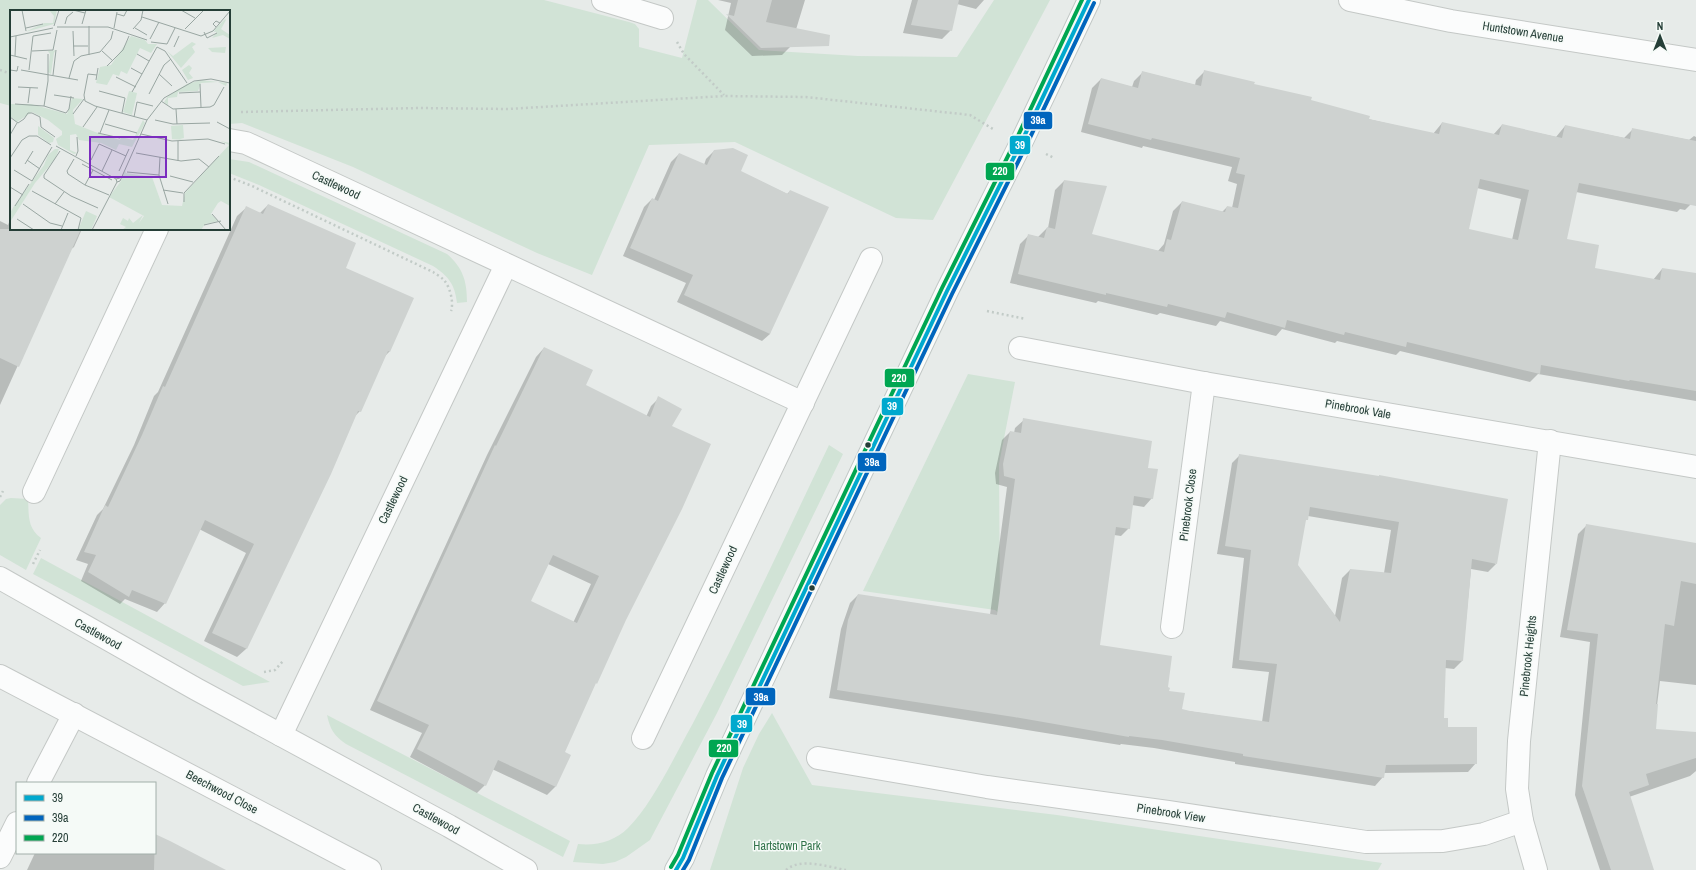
<svg xmlns="http://www.w3.org/2000/svg" width="1696" height="870" font-family="'Archivo Narrow',sans-serif">
	<style>
		.green { fill: #d1e3d6 }
		.shadow { fill: #0003; fill-rule: evenodd }
		.building { fill: #ced2d0; fill-rule: evenodd }
		.lines { fill: none; stroke-linecap: round; stroke-linejoin: round }
		.street-casing { stroke: #c4c8c6; stroke-width: 24 }
		.secondary-casing { stroke: #c2c8c6; stroke-width: 24 }
		.path { stroke: #c2cbc7; stroke-width: 2.5; stroke-dasharray: 2 3; stroke-linecap: butt }
		.street { stroke: #fbfcfc; stroke-width: 22 }
		.secondary { stroke: #fbfcfc; stroke-width: 22 }
		.bus-1-casing { stroke: #f5faf7; stroke-width: 7 }
		.bus-2-casing { stroke: #f5faf7; stroke-width: 7 }
		.bus-3-casing { stroke: #f5faf7; stroke-width: 7 }
		.bus-1 { stroke: #00a9ce; stroke-width: 4 }
		.bus-2 { stroke: #0065bd; stroke-width: 4 }
		.bus-3 { stroke: #00a651; stroke-width: 4 }
		.bus-dot { fill: #253e37; stroke: #f5faf7; stroke-width: 1.5 }
		.labels { text-anchor: middle; stroke-width: 3; stroke-linejoin: round; paint-order: stroke }
		.street-label { font-size: 12px; fill: #253e37; stroke: #f5faf7 }
		.park-label { font-size: 12px; fill: #31734a; stroke: #f5faf7 }
		.inset-road { fill: none; stroke: #99a6a2; stroke-width: 1 }
		.view { fill: #7b2cbf; fill-opacity: 0.15; stroke: #7b2cbf; stroke-width: 2 }
		.inset-edge { fill: none; stroke: #253e37; stroke-width: 2 }
		.line-badge { stroke: #f5faf7; stroke-width: 1.5 }
		.badge-label { font-size: 11px; text-anchor: middle; font-weight: bold; fill: #fff }
	</style>
	<rect width="100%" height="100%" fill="#e7ebe9"/>
	<g class="green">
		<path d="M0,0h544l85,22 6,2 4,5v18l43,11 15,-58h11l51,50 99,6 99,1 37,-57h56l-117,220 -37,-2 -161,-76 -86,3 -57,130 -55,-22 -184,-86 -111,-44 -13,1v-113h-218v95l-11,-3z"/>
		<path d="M229,159l20,3 198,92c16,14 20,27 20,48l-10,1c-2,-19 -9,-27 -24,-37l-174,-81 -30,-12z"/>
		<path d="M968,374l47,8 -16,82 1,150 -5,-4 -132,-19z"/>
		<path d="M829,445l14,9 -126,259 -67,127 -24,17 -11,5 -12,2 -30,-2 5,-18c19,2 37,-3 50,-16 25,-25 46,-71 64,-103 49,-92 92,-186 137,-280z"/>
		<path d="M11,498l17,1c1,16 -1,29 13,39l-15,32 -26,-15v-50l6,-6z"/>
		<path d="M41,558l229,124 -27,4 -210,-112z"/>
		<path d="M772,713l40,72 245,30 325,48 -4,7h-668l33,-102 16,-34z"/>
		<path d="M327,715l243,126 -7,16 -217,-113c-12,-8 -16,-15 -19,-29z"/>
	</g>
	<g class="shadow">
		<path d="M718,0h87l-14,46 -9,9 -30,1 -27,-26 6,-27z"/>
		<path d="M912,0h72l-8,9 -19,-5 -6,26 -9,9 -39,-6z"/>
		<path d="M1205,71l105,30 58,18 65,15 9,-11 51,12 9,-10 54,12 9,-11 59,12 9,-9 56,11 5,-4 2,1v65h-3l-8,8 -5,-1 -3,3 -101,-20 -10,47 28,30 59,11 9,-11 34,5v127l-158,-27 -8,8 -130,-31 -4,4 -59,-14 -2,2 -53,-14 -6,7 -56,-15 -4,5 -56,-13 -3,2 -59,-14 -2,2 -86,-20 10,-39 9,-9 9,2 9,-9h1l7,-38 9,-9 26,54 68,16 6,-7 9,-33 9,-9 40,10 5,-5 5,1 5,-24 -9,-3 4,-14 -89,-21 -1,2 -61,-16 11,-44 9,-9 31,8 2,-6 9,-9 52,13 1,-5zM1477,188l44,11 -9,41 -44,-10z"/>
		<path d="M714,151l25,20 48,23 3,-3 -20,143 -8,7 -85,-39 9,-19 -63,-27 21,-49 8,-8 2,1 17,-38 8,-8 25,11 2,-6z"/>
		<path d="M268,205l76,63 46,83 -5,5 -25,55 -6,6 -24,56 -84,176 -9,8 -33,-16 42,-88 -47,-24 -34,74 -8,9 -32,-13 -5,5 -39,-23 7,-17 -12,-4 21,-45 6,-6 31,-64 20,-49 4,-4 79,-176 9,-8 14,5z"/>
		<path d="M11,217v12h71l-8,18 -4,3 -70,155v-184l8,4z"/>
		<path d="M544,348l41,38 61,31 5,-11 8,-8 12,28 -46,193 -62,133 -8,35 -8,8 -55,-26 -7,16 -8,8 -67,-36 12,-24 -52,-23 117,-255 49,-98zM548,564l43,20 -18,39 -44,-21z"/>
		<path d="M1024,420l123,48 5,30 -8,9 -12,-2 -3,23 -8,8 -7,-1 -15,111 67,42 15,22 81,12 7,-50 -37,-4 12,-110 -27,-4 15,-91 8,-8 138,22 118,87 -8,8 -17,-3 -9,92 -8,8 -9,-1 -2,51 4,9 29,35 -8,9 -84,1 -1,4 -8,9 -140,-22v-2l-81,-14 -33,-4 -1,1 -291,-47 12,-69 9,-26 8,-8 132,20 17,-128 -11,-3 -1,-11 7,-33 8,-8 4,1 1,-5zM1308,516l83,14 -7,43 -34,-3 -8,8 -7,38 -38,-51 7,-43z"/>
		<path d="M1587,525l109,19v141l-36,-4 -6,49 42,3v38l-6,5 -61,21 23,73h-52l-25,-75 15,-153 -30,-5 18,-103z"/>
		<path d="M35,853h120l67,17h-195z"/>
	</g>
	<g class="building">
		<path d="M738,0h34l-6,22 64,13 -1,11 -68,2 -35,-34 8,2z"/>
		<path d="M918,0h41l-7,31 -41,-6z"/>
		<path d="M1204,70l51,12 -1,2 58,13 -1,3 59,16 -1,3 70,15 3,-12 57,13 3,-11 60,14 3,-13 65,14 2,-11 64,13v65l-117,-23 -12,56 32,6 -4,23 65,12 2,-12 34,5v118l-66,-11 -1,1 -88,-16 -1,9 -133,-32 -1,5 -61,-15 -1,3 -57,-15 -2,8 -58,-16 -2,6 -57,-14 -1,3 -61,-14v2l-88,-21 10,-40 16,4 3,-11 8,2 9,-49 43,6 -15,48 72,18 3,-13 4,1 11,-39 43,11 2,-6 11,2 7,-33 -9,-2 4,-15 -88,-20 -1,2 -63,-16 13,-46 37,10 4,-17 59,15zM1480,179l49,11 -11,50 -49,-11z"/>
		<path d="M733,148l15,7 -7,16 47,23 2,-4 39,17 -59,127 -86,-39 9,-20 -63,-27 22,-50 6,3 21,-48 28,12 7,-15z"/>
		<path d="M268,204l88,39 -10,25 68,30 -24,54 -2,-1 -27,61 -3,-1 -27,63 -84,175 -35,-16 42,-89 -49,-24 -39,84 -34,-14 -3,7 -41,-25 8,-17 -12,-3 21,-47 3,2 34,-72 21,-49 2,1 81,-181 17,8z"/>
		<path d="M0,229h81l-62,138 -19,-9z"/>
		<path d="M544,347l49,23 -7,15 64,32 8,-21 24,13 -10,17 39,18 -29,65 -56,111 -29,64 -1,-1 -31,69 6,3 -15,32 -58,-27 -12,26 -69,-37 12,-24 -52,-24 118,-256 1,1zM553,555l46,21 -22,47 -46,-22z"/>
		<path d="M1023,418l129,23 -4,27 10,1 -5,30 -19,-3 -4,33 -14,-2 -16,118 72,11 -4,31 2,1 -1,3 16,2 -3,16 8,2 79,11 8,-58 -38,-4 12,-110 -26,-4 14,-92 140,22v-1l129,24 -11,65 -25,-5 -9,102 -17,-1 -2,58h4v9h29v37l-91,1 -2,13 -141,-22v-2l-81,-14 -33,-4v1l-115,-20 -177,-27 11,-70 10,-26 139,21 18,-136 -11,-3 -1,-12 7,-33 11,2zM1310,507l89,15 -8,51 -41,-4 -10,53 -42,-57 8,-45h2z"/>
		<path d="M1586,524l110,19v41l-15,-3 -7,45 -9,-2 -9,80h2l-2,25 40,3v26l-50,16 3,11 -20,7 25,78h-43l-29,-84 16,-152 -31,-4z"/>
		<path d="M155,834l15,7 56,29h-72z"/>
	</g>
	<g class="lines">
		<g class="street-casing">
			<g id="street">
				<path d="M603,0l59,18"/>
				<path d="M1350,0l101,21 245,39"/>
				<path d="M229,140l17,3 45,21 512,239"/>
				<path d="M1020,348l184,35 492,84"/>
				<path d="M34,492l123,-263"/>
				<path d="M0,578l196,111 253,137 77,44"/>
				<path d="M1172,627l32,-244"/>
				<path d="M0,676l370,194"/>
				<path d="M281,735l225,-470"/>
				<path d="M643,738l228,-479"/>
				<path d="M818,758l169,29 181,25 198,30 77,-1 41,-7 38,-13"/>
				<path d="M38,783l36,-69"/>
				<path d="M0,857l17,-34"/>
				<path d="M1536,870l-14,-49 -5,-32 2,-48 31,-300"/>
			</g>
		</g>
		<g class="secondary-casing">
			<path id="secondary" d="M676,870l7,-12 34,-82 230,-485 74,-148 68,-143"/>
		</g>
		<g class="path">
			<path d="M677,42l7,12 40,41"/>
			<path d="M0,70l11,4"/>
			<path d="M241,112l178,-4 89,1 216,-13 82,1 164,18 23,14"/>
			<path d="M1046,154l8,4"/>
			<path d="M229,177l23,9 181,86c3,2 8,5 11,8 6,7 10,22 7,31"/>
			<path d="M987,311l39,8"/>
			<path d="M0,497l3,-6"/>
			<path d="M33,564l7,-14"/>
			<path d="M264,672l11,-2 9,-10"/>
			<path d="M786,870c15,-13 42,-3 60,0"/>
		</g>
		<use href="#street" class="street"/>
		<use href="#secondary" class="secondary"/>
		<g class="bus-1-casing">
			<path id="bus-1" d="M676,870l7,-12 34,-82 230,-485 74,-148 68,-143"/>
		</g>
		<g class="bus-2-casing">
			<path id="bus-2" d="M683,870l6,-10 33,-82 230,-484 74,-148 68,-143"/>
		</g>
		<g class="bus-3-casing">
			<path id="bus-3" d="M671,867l7,-12 34,-82 230,-485 74,-148 66,-140"/>
		</g>
		<use href="#bus-1" class="bus-1"/>
		<use href="#bus-2" class="bus-2"/>
		<use href="#bus-3" class="bus-3"/>
	</g>
	<g class="bus-dot">
		<circle cx="868" cy="445" r="3.5"/>
		<circle cx="812" cy="588" r="3.5"/>
	</g>
	<g class="labels">
		<g class="street-label">
			<text transform="translate(1523 32) rotate(9)" y="4">Huntstown Avenue</text>
			<text transform="translate(336 185) rotate(25)" y="4">Castlewood</text>
			<text transform="translate(1358 409) rotate(10)" y="4">Pinebrook Vale</text>
			<text transform="translate(393 500) rotate(-64)" y="4">Castlewood</text>
			<text transform="translate(1188 505) rotate(-83)" y="4">Pinebrook Close</text>
			<text transform="translate(723 570) rotate(-65)" y="4">Castlewood</text>
			<text transform="translate(98 634) rotate(29)" y="4">Castlewood</text>
			<text transform="translate(1528 656) rotate(-84)" y="4">Pinebrook Heights</text>
			<text transform="translate(222 792) rotate(28)" y="4">Beechwood Close</text>
			<text transform="translate(1171 813) rotate(9)" y="4">Pinebrook View</text>
			<text transform="translate(436 819) rotate(29)" y="4">Castlewood</text>
		</g>
		<g class="park-label">
			<text x="787" y="850">Hartstown Park</text>
		</g>
	</g>
	<g transform="translate(10 10)">
		<rect width="220" height="220" fill="#e7ebe9"/>
		<path d="M39,0h8l-3,14 -29,8 19,-9h9l1,-7zM215,9l1,1 -5,9 9,6v4l-7,-4 -11,3 5,-6h-3l1,-3zM121,26l14,4 3,4h9l-6,9 -11,-5 -13,26 -6,-3 -2,5 -6,-2 -6,11 -11,-2 4,-16 11,-2zM182,32l4,2 -4,3 3,5 -14,16 -14,-17 6,5zM216,37l-1,6 -13,-1 -4,-4zM46,40l-2,3 -3,21 -3,-2 2,-18 -2,-3zM179,55l3,3 -3,5 4,5 -5,2 -6,-10zM191,70l26,3 -1,3 -8,-4 -17,1 -3,8 -20,1 -1,5 -9,1v7l-4,-3 4,-6 19,-12zM119,81l8,2 -5,22 -9,-3zM62,88l11,1 -10,11 2,14 20,8 25,8 1,-3 12,3 10,-20 2,3 -13,24 -13,-3 -3,6 -15,-7 -22,-3 -3,-6 -6,1v15l7,3 -3,1 -16,-9 -2,-6 6,-4v-4l-14,-11 -16,-8 -15,10 -7,-6v-12h21l36,10zM173,115l1,13 -4,1 4,1 -12,-1 -1,-13zM28,116l16,12 -1,4 -4,1 -11,-8zM211,131l9,2v63l-9,-5 -3,2 -7,11 7,7 -13,3 -4,6h-79l4,-3 -6,-3 3,-6 5,3 1,-3 4,5 10,-8 -4,8 5,-7 -35,-19 12,-16 4,-11 1,3 26,4 10,28 20,1 3,-13 44,-48zM45,139h7h-3l-4,10 -20,24 -25,39v-9l4,-7 30,-41 4,-10zM76,201l11,5 -6,14h-13z" fill="#d1e3d6"/>
		<path class="inset-road" d="M12,0l4,21M63,0l12,3M171,0l14,8M107,4l7,2 3,-6M132,7l59,19 12,-5 17,-20M55,14l2,-7 6,-5M72,14l4,-14M44,16l5,-16M47,17h51l39,13M206,17l-3,-3 3,-3 4,2M16,18l17,-4M104,18l3,-16M125,18l12,7M123,19l8,-9 2,-10M175,19l19,-19M63,21l1,25M194,22l3,6 10,-5M0,27l43,-9M140,29l9,-17M141,32l16,2 8,-16M63,36h15M164,37l5,-11M22,41l21,-1 4,-20M92,41l11,10M127,44l12,7M0,45l17,4M79,45v-29M5,46l1,-20M97,56l16,-16 6,-14M121,58l11,6M0,60l7,1 1,-5M11,60l57,10M19,60l4,-34 18,-3M149,64l13,12M43,65l3,-25M87,65l-9,-1 -4,21 1,6 10,5 52,14M106,67l20,10M59,68l5,-17 7,-5 19,-4 11,-13 2,-8M86,70l2,-12M190,74l1,23M8,77l20,1M89,81l26,7 -3,15M122,82l25,-45 8,4 22,32M169,83l21,-1M139,84l15,-29 7,-6M44,85l20,3M151,91l12,8 37,-2 4,-2 10,-18M18,93l2,-15M5,94l29,2 22,7 3,-4 2,-13M34,96l4,-25v-27M166,99l1,15M63,104l11,-15M0,107l8,6 6,-4 4,-6h4l8,4 1,10 14,10M124,107l3,-15 16,4M145,110l18,4 37,-1M207,112l13,7M95,114l32,9M73,117l14,-20M88,123l22,5M90,123l9,-23M131,124l31,7 36,-2 17,5M0,125l7,-12M46,136l60,33M50,141l-16,24v3l27,18 27,12M126,143l45,8 18,-2 10,8M66,146l2,-5 -1,-14M150,147l-1,18 9,29M0,148l12,-18 7,-4h8l14,9M64,149l-7,12 1,3 17,11 24,10M17,150l13,9M81,150l8,-16 27,12M168,151v-20M15,154l8,-13M72,154l30,16M4,160l18,11 20,-34M92,161l10,-21M109,161l10,-22M117,162l32,3M160,166l23,6M107,172l3,-1 27,-61 17,-22 30,-17 17,-2 19,4M75,175l8,-15M0,177l13,8M153,180l20,3M22,181l49,27 -3,12M174,192v-9l35,-37M13,194l27,19 12,3M45,194l9,-12M5,196l14,-22M202,204l14,16M7,209l17,11M194,215l17,-4M51,220l7,-17M82,220l25,-48 -1,-3 4,-1"/>
		<path class="view" d="M80,127h76v40h-76z"/>
		<rect width="220" height="220" class="inset-edge"/>
	</g>
	<g class="line-badge">
		<rect x="1023" y="111" width="30" height="19" rx="4" fill="#0065bd"/>
		<rect x="1009" y="135" width="22" height="20" rx="4" fill="#00a9ce"/>
		<rect x="985" y="162" width="30" height="19" rx="4" fill="#00a651"/>
		<rect x="884" y="368" width="31" height="20" rx="4" fill="#00a651"/>
		<rect x="881" y="397" width="23" height="19" rx="4" fill="#00a9ce"/>
		<rect x="857" y="452" width="30" height="20" rx="4" fill="#0065bd"/>
		<rect x="745" y="687" width="31" height="19" rx="4" fill="#0065bd"/>
		<rect x="730" y="714" width="23" height="19" rx="4" fill="#00a9ce"/>
		<rect x="708" y="739" width="31" height="19" rx="4" fill="#00a651"/>
	</g>
	<g class="badge-label">
		<text x="1038" y="124">39a</text>
		<text x="1020" y="149">39</text>
		<text x="1000" y="175">220</text>
		<text x="899" y="382">220</text>
		<text x="892" y="410">39</text>
		<text x="872" y="466">39a</text>
		<text x="761" y="701">39a</text>
		<text x="742" y="728">39</text>
		<text x="724" y="752">220</text>
	</g>
	<rect x="16" y="782" width="140" height="72" fill="#f5faf7" stroke="#a2afaa"/>
	<rect x="24" y="795" width="20" height="6" fill="#00a9ce" stroke="#a2afaa"/>
	<text x="52" y="802" font-size="12" fill="#253e37">39</text>
	<rect x="24" y="815" width="20" height="6" fill="#0065bd" stroke="#a2afaa"/>
	<text x="52" y="822" font-size="12" fill="#253e37">39a</text>
	<rect x="24" y="835" width="20" height="6" fill="#00a651" stroke="#a2afaa"/>
	<text x="52" y="842" font-size="12" fill="#253e37">220</text>
	<g transform="translate(1660 36)" stroke="#f5faf7" stroke-width="3" paint-order="stroke">
	<path d="M0-3L7 15L0 10L-7 15Z" fill="#253e37"/>
	<text y="-6" font-size="11" font-weight="bold" text-anchor="middle" fill="#253e37">N</text>
	</g>
</svg>
